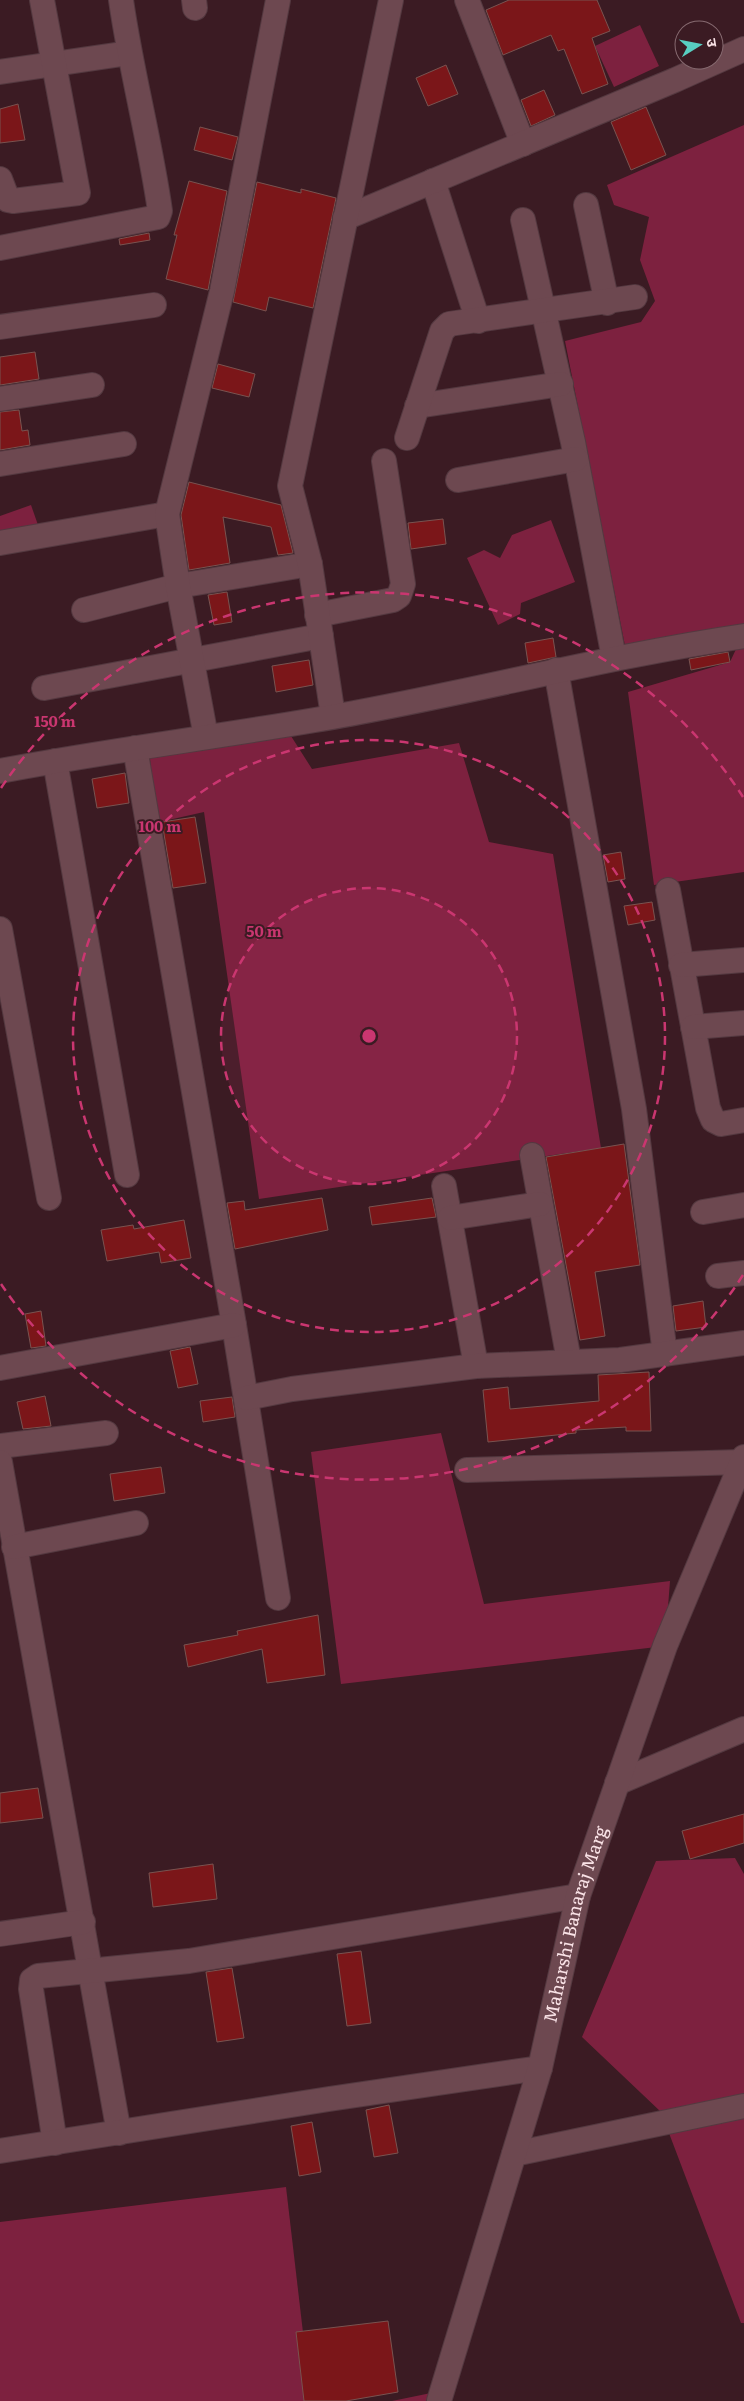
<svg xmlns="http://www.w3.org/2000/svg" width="744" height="2401" font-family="Literata,'Noto Sans Devanagari',serif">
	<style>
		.green { fill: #7d213f }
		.building { fill: #7b1619; stroke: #795350 }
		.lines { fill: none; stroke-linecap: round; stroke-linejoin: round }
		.minor-casing { stroke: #543940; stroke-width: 26 }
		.minor { stroke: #6d4850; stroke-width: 24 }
		.ring { fill: none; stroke: #ca3670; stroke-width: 2.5; stroke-dasharray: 9 6 }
		.labels { text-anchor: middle; stroke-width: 4; stroke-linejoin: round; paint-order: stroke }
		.street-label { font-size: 18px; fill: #f9e2e6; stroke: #3b1b23 }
		.centre { fill: #ca3670; stroke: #3b1b23; stroke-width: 2.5 }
		.ring-label { font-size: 15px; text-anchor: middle; font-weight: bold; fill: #ca3670; stroke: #3b1b23; stroke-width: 4; stroke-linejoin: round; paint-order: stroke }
	</style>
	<rect width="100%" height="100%" fill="#3b1b23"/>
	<g class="green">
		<path d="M640,25l19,41 -45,21 -19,-41z"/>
		<path d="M744,125v501l-117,30 -62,-315 76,-19 14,-21 -15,-41 9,-43 -35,-12 -7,-20z"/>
		<path d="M31,505l13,37 -44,-3v-23z"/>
		<path d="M551,520l24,62 -54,21 -1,11 -22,11 -31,-67 17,-8 16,8 12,-23z"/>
		<path d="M744,632v240l-90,13 -26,-193 102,-30z"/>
		<path d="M284,725l28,44 147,-26 30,99 64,12 48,294 -342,51 -55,-387 -49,11 -6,-77z"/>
		<path d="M441,1433l43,171 186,-23 -5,65 -324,38 -30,-232z"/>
		<path d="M735,1858l9,16v449h-3l-80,-211 -79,-75 74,-176z"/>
		<path d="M286,2187l25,214h-311v-179z"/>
		<path d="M431,2393l-3,8h-36z"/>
	</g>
	<g class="building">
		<path d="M509,0h88l13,31 -18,7 16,46 -26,10 -18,-45 -6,2 -7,-16 -48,20 -17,-45z"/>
		<path d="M446,65l12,29 -30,12 -12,-28z"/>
		<path d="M544,90l11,25 -24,11 -10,-26z"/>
		<path d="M18,104l7,36 -25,3v-34z"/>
		<path d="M646,107l20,48 -35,15 -20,-48z"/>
		<path d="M200,127l38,10 -6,23 -38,-10z"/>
		<path d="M189,181l38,10 -19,99 -42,-11 11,-44h-3z"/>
		<path d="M257,182l44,11v-4l35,9 -23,110 -44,-11 -3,14 -33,-9z"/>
		<path d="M149,233l1,7 -30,5 -1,-6z"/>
		<path d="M35,352l4,27 -39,6v-28z"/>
		<path d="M218,364l37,10 -6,23 -37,-9z"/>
		<path d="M19,410l3,21 6,-1 2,15 -30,5v-38z"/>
		<path d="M189,482l92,23 12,48 -15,2 -7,-28 -48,-10 7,46 -41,7 -8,-55z"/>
		<path d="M443,519l3,25 -35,5 -3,-26z"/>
		<path d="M227,592l5,30 -18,3 -6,-30z"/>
		<path d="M553,638l3,19 -28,6 -3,-20z"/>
		<path d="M728,652l2,10 -39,8 -2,-11z"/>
		<path d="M309,660l4,25 -37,7 -4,-26z"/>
		<path d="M125,773l4,30 -32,5 -5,-29z"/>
		<path d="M195,817l11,66 -33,5 -11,-66z"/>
		<path d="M621,852l4,27 -17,3 -5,-27z"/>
		<path d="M652,902l3,18 -27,5 -4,-19z"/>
		<path d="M624,1144l16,121 -45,7 10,64 -25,4 -34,-183z"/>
		<path d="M322,1198l6,32 -93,19 -8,-46 17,-2 1,9z"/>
		<path d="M432,1198l4,19 -64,8 -3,-18z"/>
		<path d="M184,1220l7,38 -30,5 -2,-11 -52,9 -6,-31 32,-5 1,4z"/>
		<path d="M703,1301l3,26 -30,4 -3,-25z"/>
		<path d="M41,1311l5,35 -15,2 -6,-34z"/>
		<path d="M190,1347l8,37 -20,4 -8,-37z"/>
		<path d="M649,1372l2,59h-25v-4l-50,3v3l-88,9 -5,-52 25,-3 2,22 89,-8 -1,-26z"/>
		<path d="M45,1396l6,30 -28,3 -6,-27z"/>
		<path d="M232,1397l3,20 -32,5 -3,-21z"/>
		<path d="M161,1467l4,26 -51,8 -4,-27z"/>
		<path d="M318,1615l7,60 -58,8 -5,-34 -74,18 -4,-22 54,-10 -1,-4z"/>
		<path d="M38,1788l5,30 -43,5v-30z"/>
		<path d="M744,1814v29l-54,16 -8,-28z"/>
		<path d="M213,1864l4,35 -64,8 -4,-34z"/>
		<path d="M361,1951l10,72 -24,3 -10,-72z"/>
		<path d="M232,1968l12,70 -27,4 -11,-70z"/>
		<path d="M389,2105l9,48 -24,4 -8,-47z"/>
		<path d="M312,2122l9,50 -22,4 -8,-50z"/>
		<path d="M388,2321l10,71 -52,9h-42l-8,-69z"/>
	</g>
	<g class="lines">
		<g class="minor-casing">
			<g id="minor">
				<path d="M194,0l1,8"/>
				<path d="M467,0l56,144"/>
				<path d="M0,72l129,-19"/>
				<path d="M0,179l8,21 5,1 65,-8 -36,-193"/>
				<path d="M433,181l45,140"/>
				<path d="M586,205l21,98"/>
				<path d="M345,218l330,-138 69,-31"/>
				<path d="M523,220l50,222 41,216"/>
				<path d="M0,248l158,-31 2,-6c-10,-71 -29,-140 -39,-211"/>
				<path d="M0,327l154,-22"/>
				<path d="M0,399l92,-14"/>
				<path d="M417,406l144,-22"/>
				<path d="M407,438l35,-107 7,-7 186,-27"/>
				<path d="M0,464l124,-20"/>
				<path d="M458,480l118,-21"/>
				<path d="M0,543l167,-29"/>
				<path d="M84,610l94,-24 132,-22"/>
				<path d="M317,615l76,-15 6,-4 4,-12 -19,-123"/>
				<path d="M556,670l78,439 31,245"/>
				<path d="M44,688l277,-52"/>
				<path d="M333,716l-23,-152 -20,-78 101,-486"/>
				<path d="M206,737l-28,-151 -11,-72 55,-223 56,-291"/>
				<path d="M135,748l99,577 44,273"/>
				<path d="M55,761l72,414"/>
				<path d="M0,771c105,-20 210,-33 315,-51 144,-24 285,-63 429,-84"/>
				<path d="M668,890l40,218 5,12 8,4 23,-4"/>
				<path d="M0,929l49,269"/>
				<path d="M681,965l63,-5"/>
				<path d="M693,1027l51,-4"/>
				<path d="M532,1155l37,206"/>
				<path d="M444,1186l32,180"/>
				<path d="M703,1212l41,-7"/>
				<path d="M450,1218l90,-14"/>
				<path d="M718,1276l26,-3"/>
				<path d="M0,1368l234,-43"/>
				<path d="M246,1398l46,-9 184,-23 144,-6 124,-17"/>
				<path d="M0,1446l106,-13"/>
				<path d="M0,1462l119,671"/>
				<path d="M467,1470l275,-8"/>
				<path d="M14,1547l122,-24"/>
				<path d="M617,1783l127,-54"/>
				<path d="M0,1934l83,-12"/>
				<path d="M55,2143l-24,-154 1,-9 6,-4 151,-15 389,-65"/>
				<path d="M0,2151l329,-52 211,-31"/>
				<path d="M514,2154l230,-48"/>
				<path id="s1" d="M439,2401l101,-333 38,-172 87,-250 79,-189"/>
			</g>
		</g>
		<use href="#minor" class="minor"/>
	</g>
	<circle cx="369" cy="1036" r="148" fill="#ca3670" fill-opacity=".12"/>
	<g class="ring">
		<circle cx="369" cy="1036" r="148"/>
		<circle cx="369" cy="1036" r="296"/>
		<path d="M743 1275A444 444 0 0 1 1 1284M1 788A444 444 0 0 1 743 797"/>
	</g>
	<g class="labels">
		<g class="street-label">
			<text dy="6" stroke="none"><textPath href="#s1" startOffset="496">Maharshi Banaraj Marg</textPath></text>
		</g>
	</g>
	<circle cx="369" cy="1036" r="8" class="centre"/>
	<g class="ring-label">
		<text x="55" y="727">150 m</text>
		<text x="160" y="832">100 m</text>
		<text x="264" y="937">50 m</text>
	</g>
	<g transform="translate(699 45) rotate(80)"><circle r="24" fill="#3b1b23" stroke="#876b71"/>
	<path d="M0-4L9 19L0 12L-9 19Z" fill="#58cec1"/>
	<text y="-8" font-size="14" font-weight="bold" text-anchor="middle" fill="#f9e2e6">उ</text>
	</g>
</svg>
